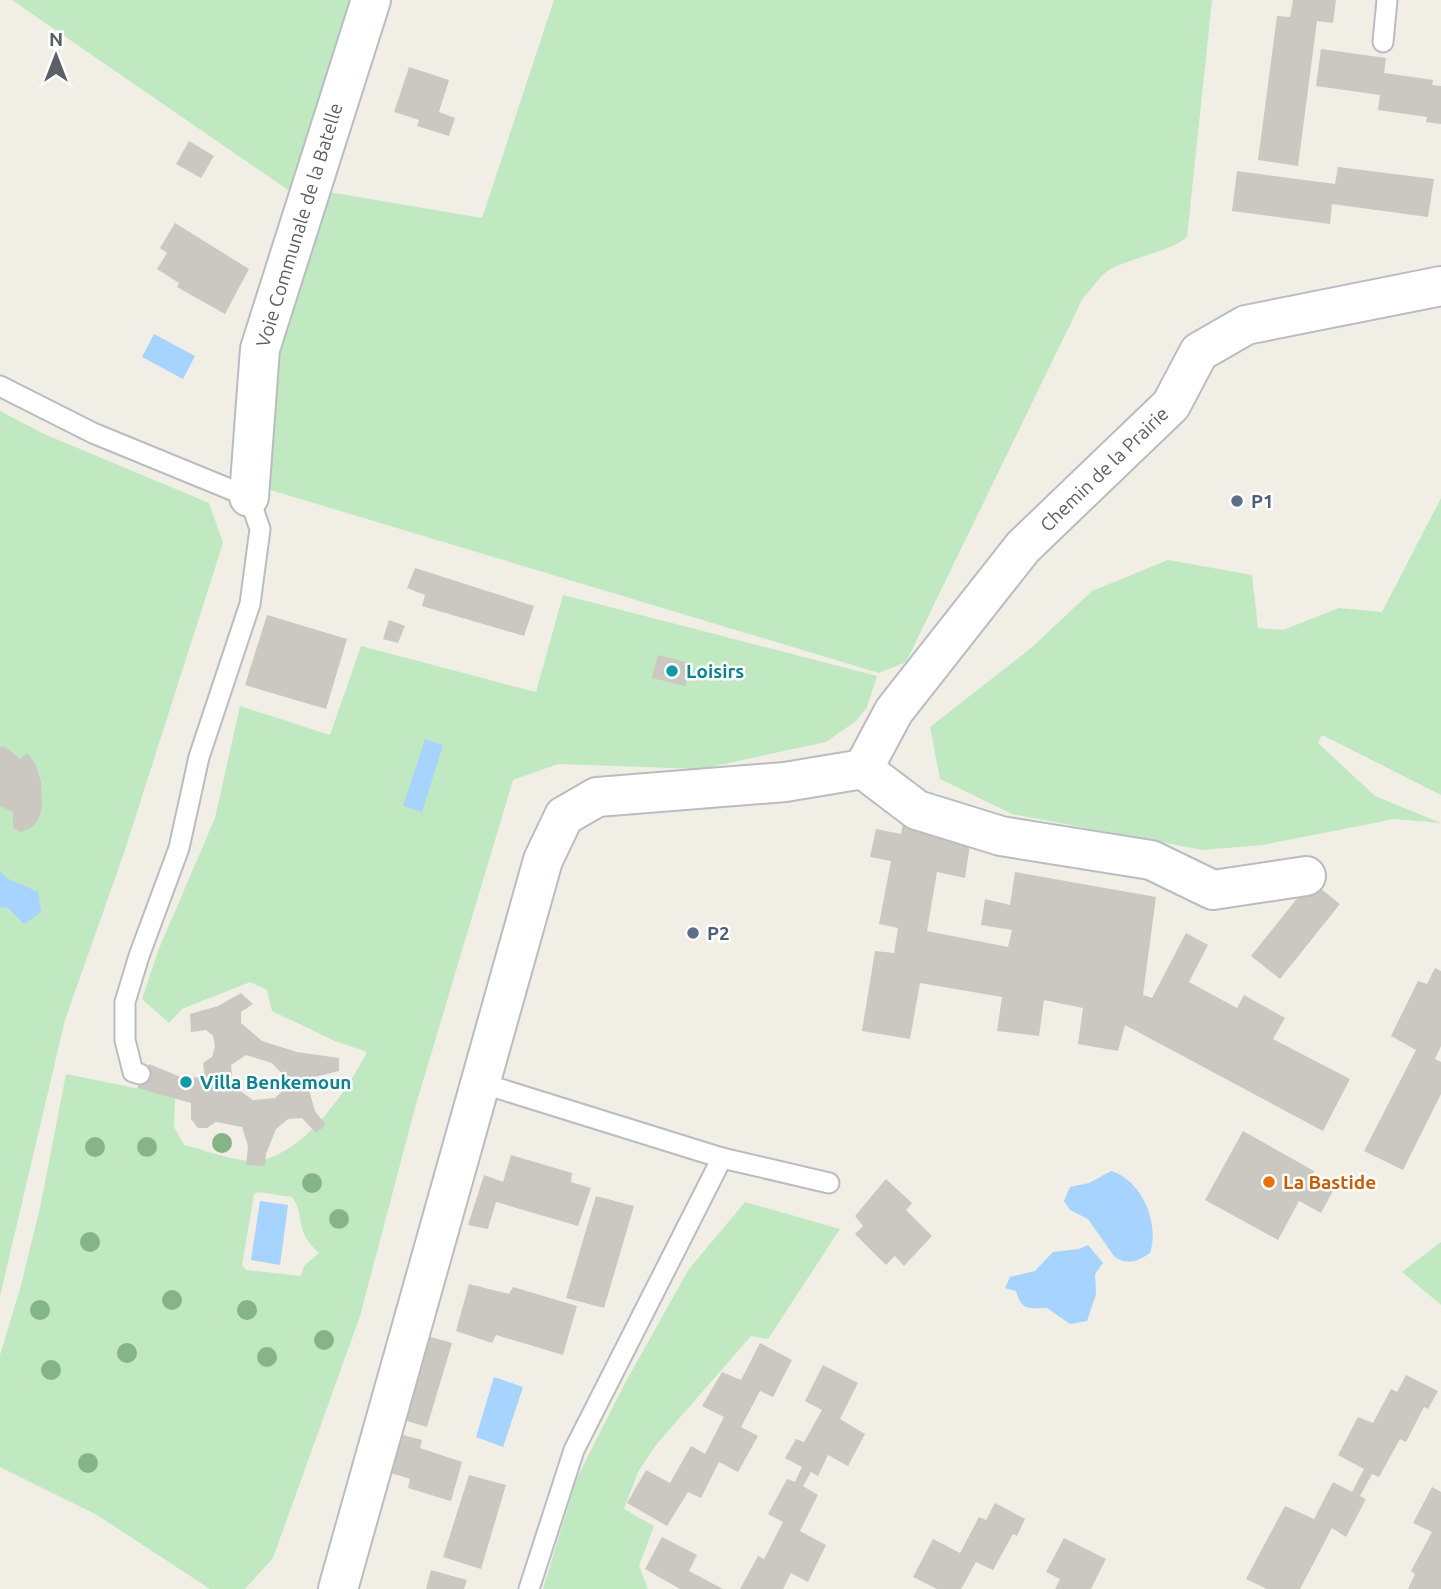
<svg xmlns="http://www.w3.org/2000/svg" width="1441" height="1589" font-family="Ubuntu,sans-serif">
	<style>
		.green { fill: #c0e9c2; fill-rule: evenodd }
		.water { fill: #a6d3ff }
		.building { fill: #cbc8c2; fill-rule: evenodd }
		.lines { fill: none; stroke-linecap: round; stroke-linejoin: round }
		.service-casing { stroke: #b9bcc2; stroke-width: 23 }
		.minor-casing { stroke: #b9bcc2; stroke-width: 42 }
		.service { stroke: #fff; stroke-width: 19 }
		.minor { stroke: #fff; stroke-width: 38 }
		.tree { fill: #85b486 }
		.service-dot { fill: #5c6f8a; stroke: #fff; stroke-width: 2.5 }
		.culture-dot { fill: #0f9aa8; stroke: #fff; stroke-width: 2.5 }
		.food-dot { fill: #e8710a; stroke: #fff; stroke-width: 2.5 }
		.labels { text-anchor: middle; stroke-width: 5; stroke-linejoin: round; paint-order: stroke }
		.street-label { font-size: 19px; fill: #5c6066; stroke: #fff }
		.service-label { font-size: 19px; font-weight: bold; fill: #4e5e75; stroke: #fff; text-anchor: start }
		.culture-label { font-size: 19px; font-weight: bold; fill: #0d838f; stroke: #fff; text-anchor: start }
		.food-label { font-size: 19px; font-weight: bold; fill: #c56008; stroke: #fff; text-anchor: start }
	</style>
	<rect width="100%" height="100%" fill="#f0eee5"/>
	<g class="green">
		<path d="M12,0h341l-62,192z"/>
		<path d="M554,0h658l-25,237c-13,13 -56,21 -76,32 -11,6 -19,20 -28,29l-177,364 -27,11 -612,-184 -3,-92 65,-205 153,26z"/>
		<path d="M0,411l44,23 165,69 14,40 -99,310 -59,167 -65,276z"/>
		<path d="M1441,498v297l-119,-60 -4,8 57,53 66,27 -47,-4 -131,26 -60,5 -191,-36 -72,-35 -10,-52 101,-79 61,-57 76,-31 84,15 6,53 25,2 56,-22 43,4z"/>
		<path d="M563,595l314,81 -10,31 -11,14 -30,21 -125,27 -143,-5 -45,16 -98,328 -55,208 -87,242 -28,31h-35l-113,-74 -97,-48v-112l20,-66 20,-81 26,-134 109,22 -1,31 10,18c18,4 58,19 74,16 46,-7 90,-71 109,-109l-32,-11 -63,-30 -5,-21 -17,-8 -68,27 -13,14 -27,-24 16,-48 57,-133 25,-112 90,29 31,-89 175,46zM258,1192l34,5c15,21 0,31 27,56l-15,13 -3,10 -55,-6 -4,-5 12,-71z"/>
		<path d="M745,1202l95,27 -72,110 -17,-3 -95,109 -18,27 -14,37 30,17 -15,40 9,23h-105l33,-109 49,-97 64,-114z"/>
		<path d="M1441,1242v63l-39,-33z"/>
	</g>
	<g class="water">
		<path d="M154,334l41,22 -12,23 -41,-22z"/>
		<path d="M425,739l18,6 -21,67 -19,-6z"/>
		<path d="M0,871l6,7 32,14 3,20 -17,12 -16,-16 -8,-1z"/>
		<path d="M1111,1171c31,9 49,53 39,82 -11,8 -25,13 -36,3l-26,-37 -18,-9 -6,-9 6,-14 19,-4z"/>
		<path d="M260,1201l28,4 -8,60 -29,-5z"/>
		<path d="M1088,1245l15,18 -8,11 1,20 -9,27 -17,3 -23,-16c-19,0 -25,3 -31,-17l-11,-3 5,-11 25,-6 18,-19 26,-3z"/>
		<path d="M494,1377l29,10 -20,60 -27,-10z"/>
	</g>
	<g class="building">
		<path d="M1293,0h43l-3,23 -16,-2 -19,145 -40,-6 19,-144 13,1z"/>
		<path d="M1321,49l65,9 -2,15 49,7 -1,5 9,1v38l-15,-2 1,-5 -49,-7 2,-15 -64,-9z"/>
		<path d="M409,67l40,13 -10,32 16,6 -6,18 -32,-10 2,-6 -25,-8z"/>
		<path d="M189,141l25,15 -13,22 -25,-14z"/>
		<path d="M1338,167l96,12 -6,38 -96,-13 -2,20 -98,-13 5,-40 98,13z"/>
		<path d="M175,223l74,46 -24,45 -48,-27 2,-4 -22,-14 10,-16 -7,-5z"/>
		<path d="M415,568l119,38 -10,30 -102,-30 3,-11 -18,-7z"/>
		<path d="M267,615l80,24 -21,70 -81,-24z"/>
		<path d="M389,620l16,6 -7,17 -15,-4z"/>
		<path d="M658,655l33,8 -6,23 -33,-8z"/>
		<path d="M4,746l16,13 7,-6 9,12 5,17 1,26 -4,12 -7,8 -10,4 -8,-4v-16l-13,-6v-59z"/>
		<path d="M904,817l67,21 -6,40 -28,-6 -10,59 81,16 4,-17 -31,-5 4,-26 25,6 5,-33 141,25 -13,98 9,3 34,-65 22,12 -19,37 48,26 7,-13 41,23 -12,21 77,40 -27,52 -198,-106 -7,26 -40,-7 5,-36 -39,-8 -5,36 -42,-5 5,-34 -82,-14 -10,56 -48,-8 13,-80 19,2 4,-25 -19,-4 12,-63 -21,-4 6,-28 25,5z"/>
		<path d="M1311,881l29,23 -60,75 -29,-23z"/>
		<path d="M1435,968l6,3v75l-6,13 6,3v32l-38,76 -39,-19 52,-101 -25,-14 27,-55 9,3z"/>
		<path d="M241,993l12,11 -12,8v11l21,18 35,11 42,6v13l-25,6 -5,13 6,21 11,14 -10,8 -14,-15 -14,1 -12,10 -10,25 -1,12 -19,-1 2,-19 -6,-19 -26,-5 -9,6h-9l-7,-9v-16l-54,-15 12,-24 34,14 22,-1 -2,-14 9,-6 3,-11 -2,-10 -7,-6 -15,2 -1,-18 28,-8zM246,1055l26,8 12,13 -1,14 -8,8 -22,2 -20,-14 -2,-21z"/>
		<path d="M1243,1131l71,40 -2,5 22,13 -13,24 -22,-12 -21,39 -73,-40z"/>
		<path d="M511,1155l61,18 -1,9 20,6 -13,38 -82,-24 -8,27 -20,-4 16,-50 19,7z"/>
		<path d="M886,1179l26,24 -6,7 26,26 -28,30 -9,-10 -9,9 -31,-31 8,-8 -8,-10z"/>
		<path d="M596,1196l38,10 -30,102 -38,-10z"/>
		<path d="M469,1284l40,10 4,-7 64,19 -14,49 -67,-20 -4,8 -36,-12z"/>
		<path d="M413,1332l39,11 -25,84 -40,-12z"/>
		<path d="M760,1343l32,17 -19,37 -13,-6 -19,36 17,9 -20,36 -19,-10 -18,36 -13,-6 -21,34 -40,-23 19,-33 24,13 21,-37 14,8 19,-37 -22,-11 20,-34 19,8z"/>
		<path d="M823,1365l35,18 -18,36 25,15 -17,32 -20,-11 -10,21 -7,-4 -8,14 15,9 -18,36 26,14 -18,37 -17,-9 -8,16h-43l18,-33 6,3 19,-37 -15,-8 19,-35 8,3 7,-15 -17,-9 11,-19 8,3 18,-32 -17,-9z"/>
		<path d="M1406,1375l32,16 -10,18 -4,-2 -18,35 -6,-3 -21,38 -7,-3 -12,22 6,3 -20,38 -14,-9 -32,61h-33l-21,-10 39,-73 29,13 19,-37 19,10 12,-23 -26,-14 20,-38 15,6 18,-34 6,3z"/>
		<path d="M403,1435l19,5 -2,8 42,14 -11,39 -43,-13 2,-9 -19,-6z"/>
		<path d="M469,1475l37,10 -25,84 -38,-12z"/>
		<path d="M1432,1487l9,5v97h-33l7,-15 -4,-3 21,-39 -19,-9z"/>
		<path d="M995,1503l30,16 -8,17 -4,-2 -20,36 -17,-8 -15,27h-24l-24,-12 20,-38 27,14 19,-36 7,3z"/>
		<path d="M662,1537l35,18 -8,16 34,18h-43l-35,-20z"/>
		<path d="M1064,1538l42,21 -15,30h-36l5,-10 -14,-7z"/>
		<path d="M431,1570l36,10 -3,9h-38z"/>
	</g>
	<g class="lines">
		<g class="service-casing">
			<g id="service">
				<path d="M1383,42l4,-42"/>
				<path d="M0,386l93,47 156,64 11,32 -10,75 -51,153 -20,91 -40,108 -14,46v38l8,32 7,2"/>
				<path d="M481,1083l241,75 107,25"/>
				<path d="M529,1589l45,-139 148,-292"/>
			</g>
		</g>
		<g class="minor-casing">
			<g id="minor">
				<path d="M249,497l11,-148 111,-349"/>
				<path d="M1306,876l-93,14 -62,-30 -150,-24 -84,-26 -54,-41 31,-58 129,-164 148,-142 28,-53 47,-27 195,-39"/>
				<path d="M338,1589l205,-729 21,-44 33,-19 188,-15 78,-13"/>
			</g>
		</g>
		<use href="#service" class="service"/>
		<use href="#minor" class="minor"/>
	</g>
	<g class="tree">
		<circle cx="222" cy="1143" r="10"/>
		<circle cx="95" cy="1147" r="10"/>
		<circle cx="147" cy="1147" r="10"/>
		<circle cx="312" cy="1183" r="10"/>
		<circle cx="339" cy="1219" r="10"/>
		<circle cx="90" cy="1242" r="10"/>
		<circle cx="172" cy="1300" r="10"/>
		<circle cx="40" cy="1310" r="10"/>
		<circle cx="247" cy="1310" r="10"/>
		<circle cx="324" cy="1340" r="10"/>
		<circle cx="127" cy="1353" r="10"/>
		<circle cx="267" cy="1357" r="10"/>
		<circle cx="51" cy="1370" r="10"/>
		<circle cx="88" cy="1463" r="10"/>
	</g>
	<g class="service-dot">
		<circle cx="1237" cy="501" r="7"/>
		<circle cx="693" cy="933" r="7"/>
	</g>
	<g class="culture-dot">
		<circle cx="672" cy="671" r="7"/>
		<circle cx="186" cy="1082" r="7"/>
	</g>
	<circle class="food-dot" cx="1269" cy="1182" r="7"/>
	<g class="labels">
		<g class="street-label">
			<text transform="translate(299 225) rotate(-73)" y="7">Voie Communale de la Batelle</text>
			<text transform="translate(1104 469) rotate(-44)" y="7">Chemin de la Prairie</text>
		</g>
		<g class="service-label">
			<text x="1251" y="508">P1</text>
			<text x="707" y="940">P2</text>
		</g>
		<g class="culture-label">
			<text x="686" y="678">Loisirs</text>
			<text x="200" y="1089">Villa Benkemoun</text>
		</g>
		<g class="food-label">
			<text x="1283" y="1189">La Bastide</text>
		</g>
	</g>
	<g transform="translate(56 56)" stroke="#ffffff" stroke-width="5" paint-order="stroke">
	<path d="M0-5L12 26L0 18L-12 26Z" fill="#5c6066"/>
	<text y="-10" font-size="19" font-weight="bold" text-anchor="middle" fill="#5c6066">N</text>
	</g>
</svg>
